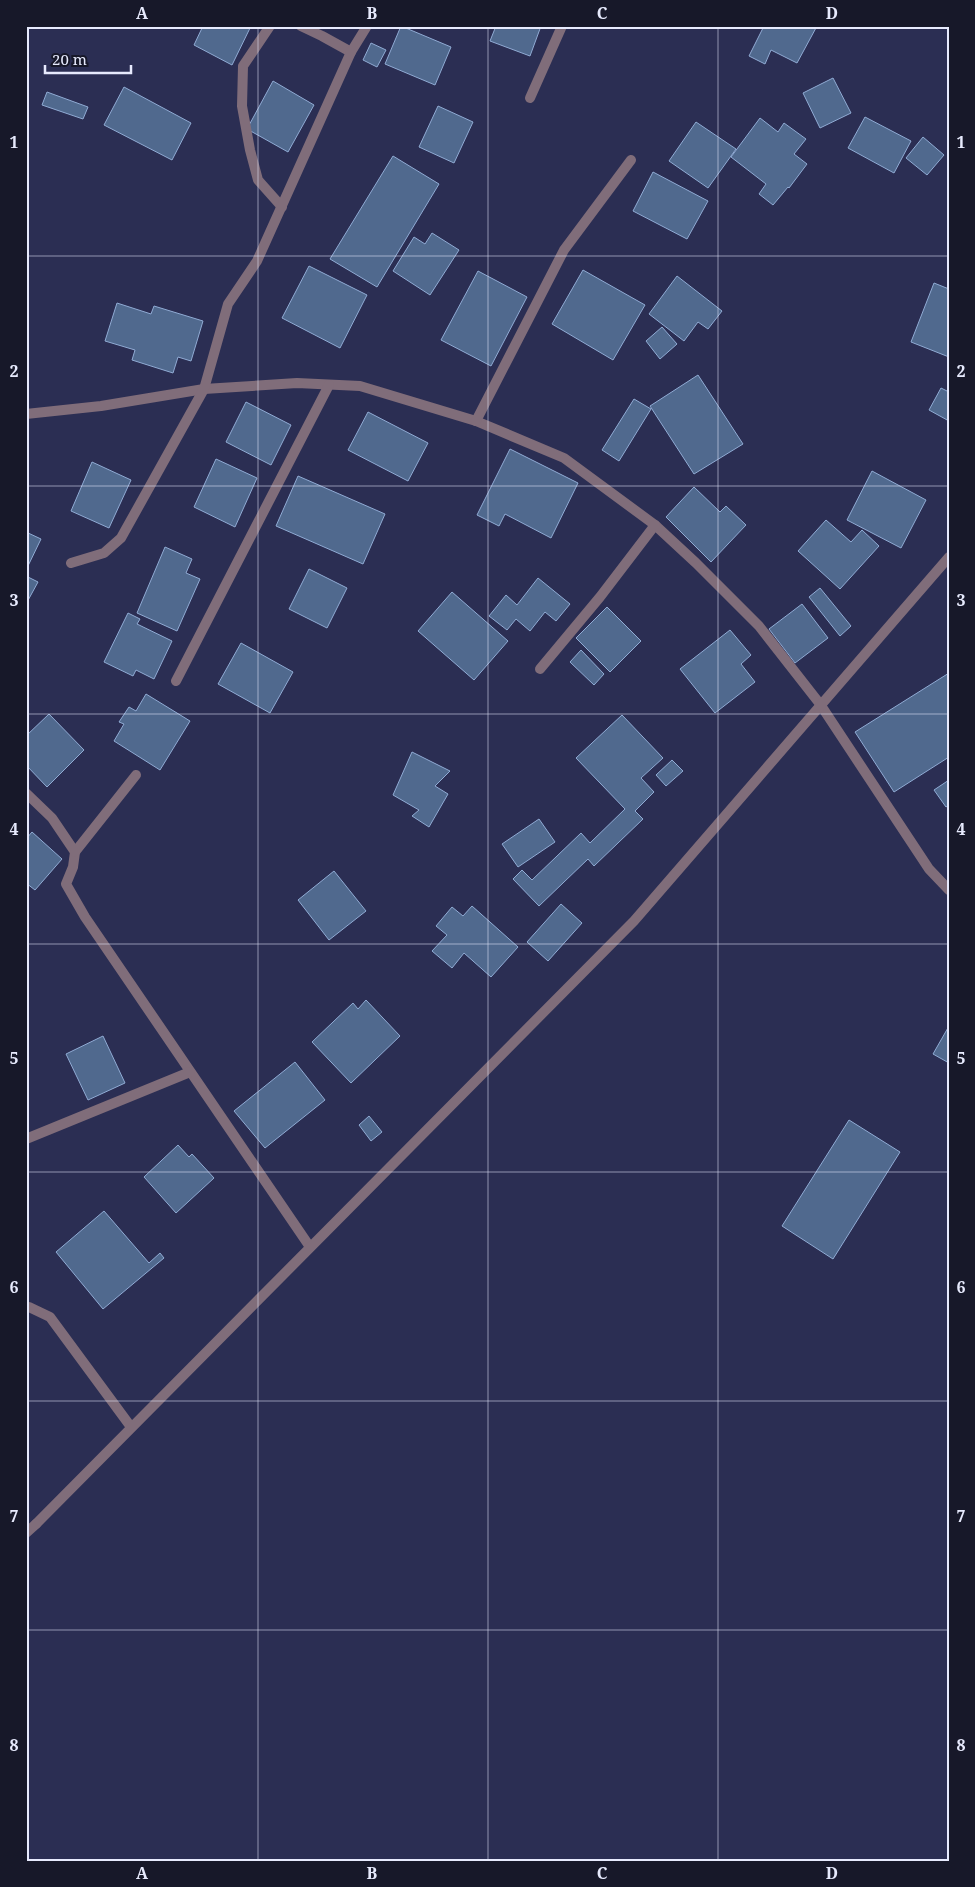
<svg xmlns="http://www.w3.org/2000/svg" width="975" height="1887" font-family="'Noto Serif',serif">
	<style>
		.building { fill: #50698e; stroke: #90abd4 }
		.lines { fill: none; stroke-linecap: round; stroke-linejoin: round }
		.minor { stroke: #806d7a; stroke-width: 10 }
		.tertiary { stroke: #806d7a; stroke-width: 10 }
		.grid { fill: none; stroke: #e7eafd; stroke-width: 1; stroke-opacity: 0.55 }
		.neatline { fill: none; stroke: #e7eafd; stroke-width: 2 }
		.grid-label { font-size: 16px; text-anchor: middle; font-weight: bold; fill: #e7eafd }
	</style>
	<rect width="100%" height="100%" fill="#2b2e53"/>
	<g class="building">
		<path d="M203,26h48l-19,39 -38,-20z"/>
		<path d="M401,26l50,21 -16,38 -50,-21z"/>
		<path d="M496,26h45l-11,30 -40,-15z"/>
		<path d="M764,26h53l-20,37 -26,-13 -6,14 -16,-8z"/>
		<path d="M371,43l15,7 -9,17 -14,-7z"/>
		<path d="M833,78l18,35 -31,15 -17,-35z"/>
		<path d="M273,81l41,24 -26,47 -41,-23z"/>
		<path d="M124,87l67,36 -19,37 -68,-35z"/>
		<path d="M47,92l41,15 -5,12 -41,-14z"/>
		<path d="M438,106l35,16 -19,41 -35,-16z"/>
		<path d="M865,117l46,24 -17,32 -46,-25z"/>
		<path d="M760,118l18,14 6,-9 22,16 -12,15 13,10 -18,24 -1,-1 -15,18 -14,-11 7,-10 -35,-27z"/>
		<path d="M696,122l40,27 -28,39 -39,-27z"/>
		<path d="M923,137l21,18 -17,20 -21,-17z"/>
		<path d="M393,156l46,28 -62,103 -47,-28z"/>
		<path d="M653,172l55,29 -21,38 -54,-28z"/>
		<path d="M432,233l27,17 -29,45 -37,-24 21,-34 11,7z"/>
		<path d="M309,266l58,29 -27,53 -58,-30z"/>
		<path d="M583,270l62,35 -32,55 -61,-36z"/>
		<path d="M478,271l49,26 -36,69 -50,-26z"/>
		<path d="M677,276l45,35 -14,18 -10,-7 -14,19 -35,-27z"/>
		<path d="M934,283l15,6v68l-38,-15z"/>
		<path d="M117,303l34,11 3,-8 49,15 -12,40 -13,-4 -5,16 -41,-13 3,-10 -30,-9z"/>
		<path d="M662,327l15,17 -17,15 -14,-18z"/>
		<path d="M698,375l45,69 -49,30 -44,-68z"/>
		<path d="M941,388l8,4v29l-20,-11z"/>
		<path d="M634,399l17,10 -32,52 -17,-11z"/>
		<path d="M246,402l45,23 -20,40 -45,-23z"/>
		<path d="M368,412l60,31 -20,38 -60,-31z"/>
		<path d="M510,449l68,34 -27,55 -46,-24 -6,12 -22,-11z"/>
		<path d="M216,459l41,19 -22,49 -41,-20z"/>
		<path d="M92,462l39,18 -22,48 -38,-17z"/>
		<path d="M872,471l54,29 -25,48 -54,-28z"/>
		<path d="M298,476l87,38 -22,50 -87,-38z"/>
		<path d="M694,487l26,25 6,-6 20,19 -35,37 -45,-45z"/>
		<path d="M826,520l25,22 11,-12 17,16 -39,43 -42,-38z"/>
		<path d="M26,532l15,7 -15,31z"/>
		<path d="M165,547l27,12 -6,14 14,6 -23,52 -40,-18z"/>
		<path d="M309,569l38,19 -20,40 -38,-19z"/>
		<path d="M26,576l12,6 -12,22z"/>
		<path d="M538,578l32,26 -14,17 -11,-9 -15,19 -14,-12 -9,11 -18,-14 17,-21 11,10z"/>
		<path d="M820,588l31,38 -11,10 -31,-39z"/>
		<path d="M452,592l56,49 -34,39 -56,-49z"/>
		<path d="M802,604l26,34 -33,25 -26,-34z"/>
		<path d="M607,607l34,34 -31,31 -34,-34z"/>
		<path d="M128,613l12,6 -3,5 35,17 -18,38 -18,-9 -3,6 -29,-14z"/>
		<path d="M730,630l21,25 -10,9 14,18 -40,31 -35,-44z"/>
		<path d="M241,643l52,29 -23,41 -52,-29z"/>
		<path d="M581,650l23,24 -10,11 -24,-23z"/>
		<path d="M949,673v84l-55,35 -39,-60z"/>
		<path d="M146,694l44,27 -30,49 -46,-29 10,-17 -5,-2 10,-15 7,4z"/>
		<path d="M49,714l35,36 -37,37 -21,-22v-29z"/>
		<path d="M622,715l41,43 -22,20 13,14 -19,19 8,8 -49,47 -6,-7 -49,47 -26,-27 9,-9 10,10 49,-47 9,10 35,-34 -49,-51z"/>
		<path d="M412,752l38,19 -15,15 13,8 -19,33 -17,-11 7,-6 -26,-15z"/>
		<path d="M672,760l11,11 -17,15 -10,-11z"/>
		<path d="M949,780v25l-3,2 -12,-17z"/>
		<path d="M539,819l16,23 -37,25 -16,-23z"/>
		<path d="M32,832l30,27 -27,31 -9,-7v-44z"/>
		<path d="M334,871l32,40 -37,29 -31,-40z"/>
		<path d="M561,904l21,19 -34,38 -21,-19z"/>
		<path d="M472,906l46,41 -27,30 -27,-24 -12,15 -20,-17 15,-16 -11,-9 16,-19 11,9z"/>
		<path d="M366,1000l34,36 -49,47 -39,-41 41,-39 5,6z"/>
		<path d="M949,1026v37l-16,-9z"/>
		<path d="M103,1036l22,47 -37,17 -22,-46z"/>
		<path d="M295,1062l30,38 -60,48 -31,-37z"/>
		<path d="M369,1116l13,16 -11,9 -12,-16z"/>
		<path d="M849,1120l51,32 -67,107 -51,-33z"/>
		<path d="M178,1145l11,12 3,-3 22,24 -38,35 -32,-36z"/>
		<path d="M104,1211l45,52 11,-10 4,5 -61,51 -47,-57z"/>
	</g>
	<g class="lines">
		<g class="minor">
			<path d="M270,26l-27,40 -1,40 8,44 8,30 24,27"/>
			<path d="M301,26l21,10 29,16"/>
			<path d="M530,98l32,-72"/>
			<path d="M26,414l75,-8 103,-17 93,-6 63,3 116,35 88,37 91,67 41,38 63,63 61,78 109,165 20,21"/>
			<path d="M476,421l88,-171 67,-90"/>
			<path d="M71,563l33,-10 17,-15 83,-149 24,-85 29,-43 94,-209 16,-26"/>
			<path d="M540,669l60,-72 55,-72"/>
			<path d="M176,681l153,-296"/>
			<path d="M26,793l26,25 23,34 -2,15 -7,17 19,33 225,330"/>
			<path d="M75,852l61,-77"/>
			<path d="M26,1139l164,-67"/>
			<path d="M26,1308l3,-1 21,10 81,110"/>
			<path d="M36,1524l598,-603 315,-364"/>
		</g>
		<path class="tertiary" d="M26,1533l10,-9"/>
	</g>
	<path class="grid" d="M258,26v1835M488,26v1835M718,26v1835M26,256h923M26,486h923M26,714h923M26,944h923M26,1172h923M26,1401h923M26,1630h923"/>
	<rect width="975" height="1887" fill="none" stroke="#171829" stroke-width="55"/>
	<path d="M45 65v8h86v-8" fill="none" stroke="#e7eafd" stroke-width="2.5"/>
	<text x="52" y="65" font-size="15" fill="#e7eafd" stroke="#171829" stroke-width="4" paint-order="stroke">20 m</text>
	<rect x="28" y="28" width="920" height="1832" class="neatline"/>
	<g class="grid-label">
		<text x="142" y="19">A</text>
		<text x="372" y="19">B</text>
		<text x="602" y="19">C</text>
		<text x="832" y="19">D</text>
		<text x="14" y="148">1</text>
		<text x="961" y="148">1</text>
		<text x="14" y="377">2</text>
		<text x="961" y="377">2</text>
		<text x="14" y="606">3</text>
		<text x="961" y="606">3</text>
		<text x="14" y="835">4</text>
		<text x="961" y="835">4</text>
		<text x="14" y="1064">5</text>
		<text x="961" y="1064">5</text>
		<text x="14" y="1293">6</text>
		<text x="961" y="1293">6</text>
		<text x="14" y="1522">7</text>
		<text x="961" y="1522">7</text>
		<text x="14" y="1751">8</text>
		<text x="961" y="1751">8</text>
		<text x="142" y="1879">A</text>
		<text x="372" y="1879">B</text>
		<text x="602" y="1879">C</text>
		<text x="832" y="1879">D</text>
	</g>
</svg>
